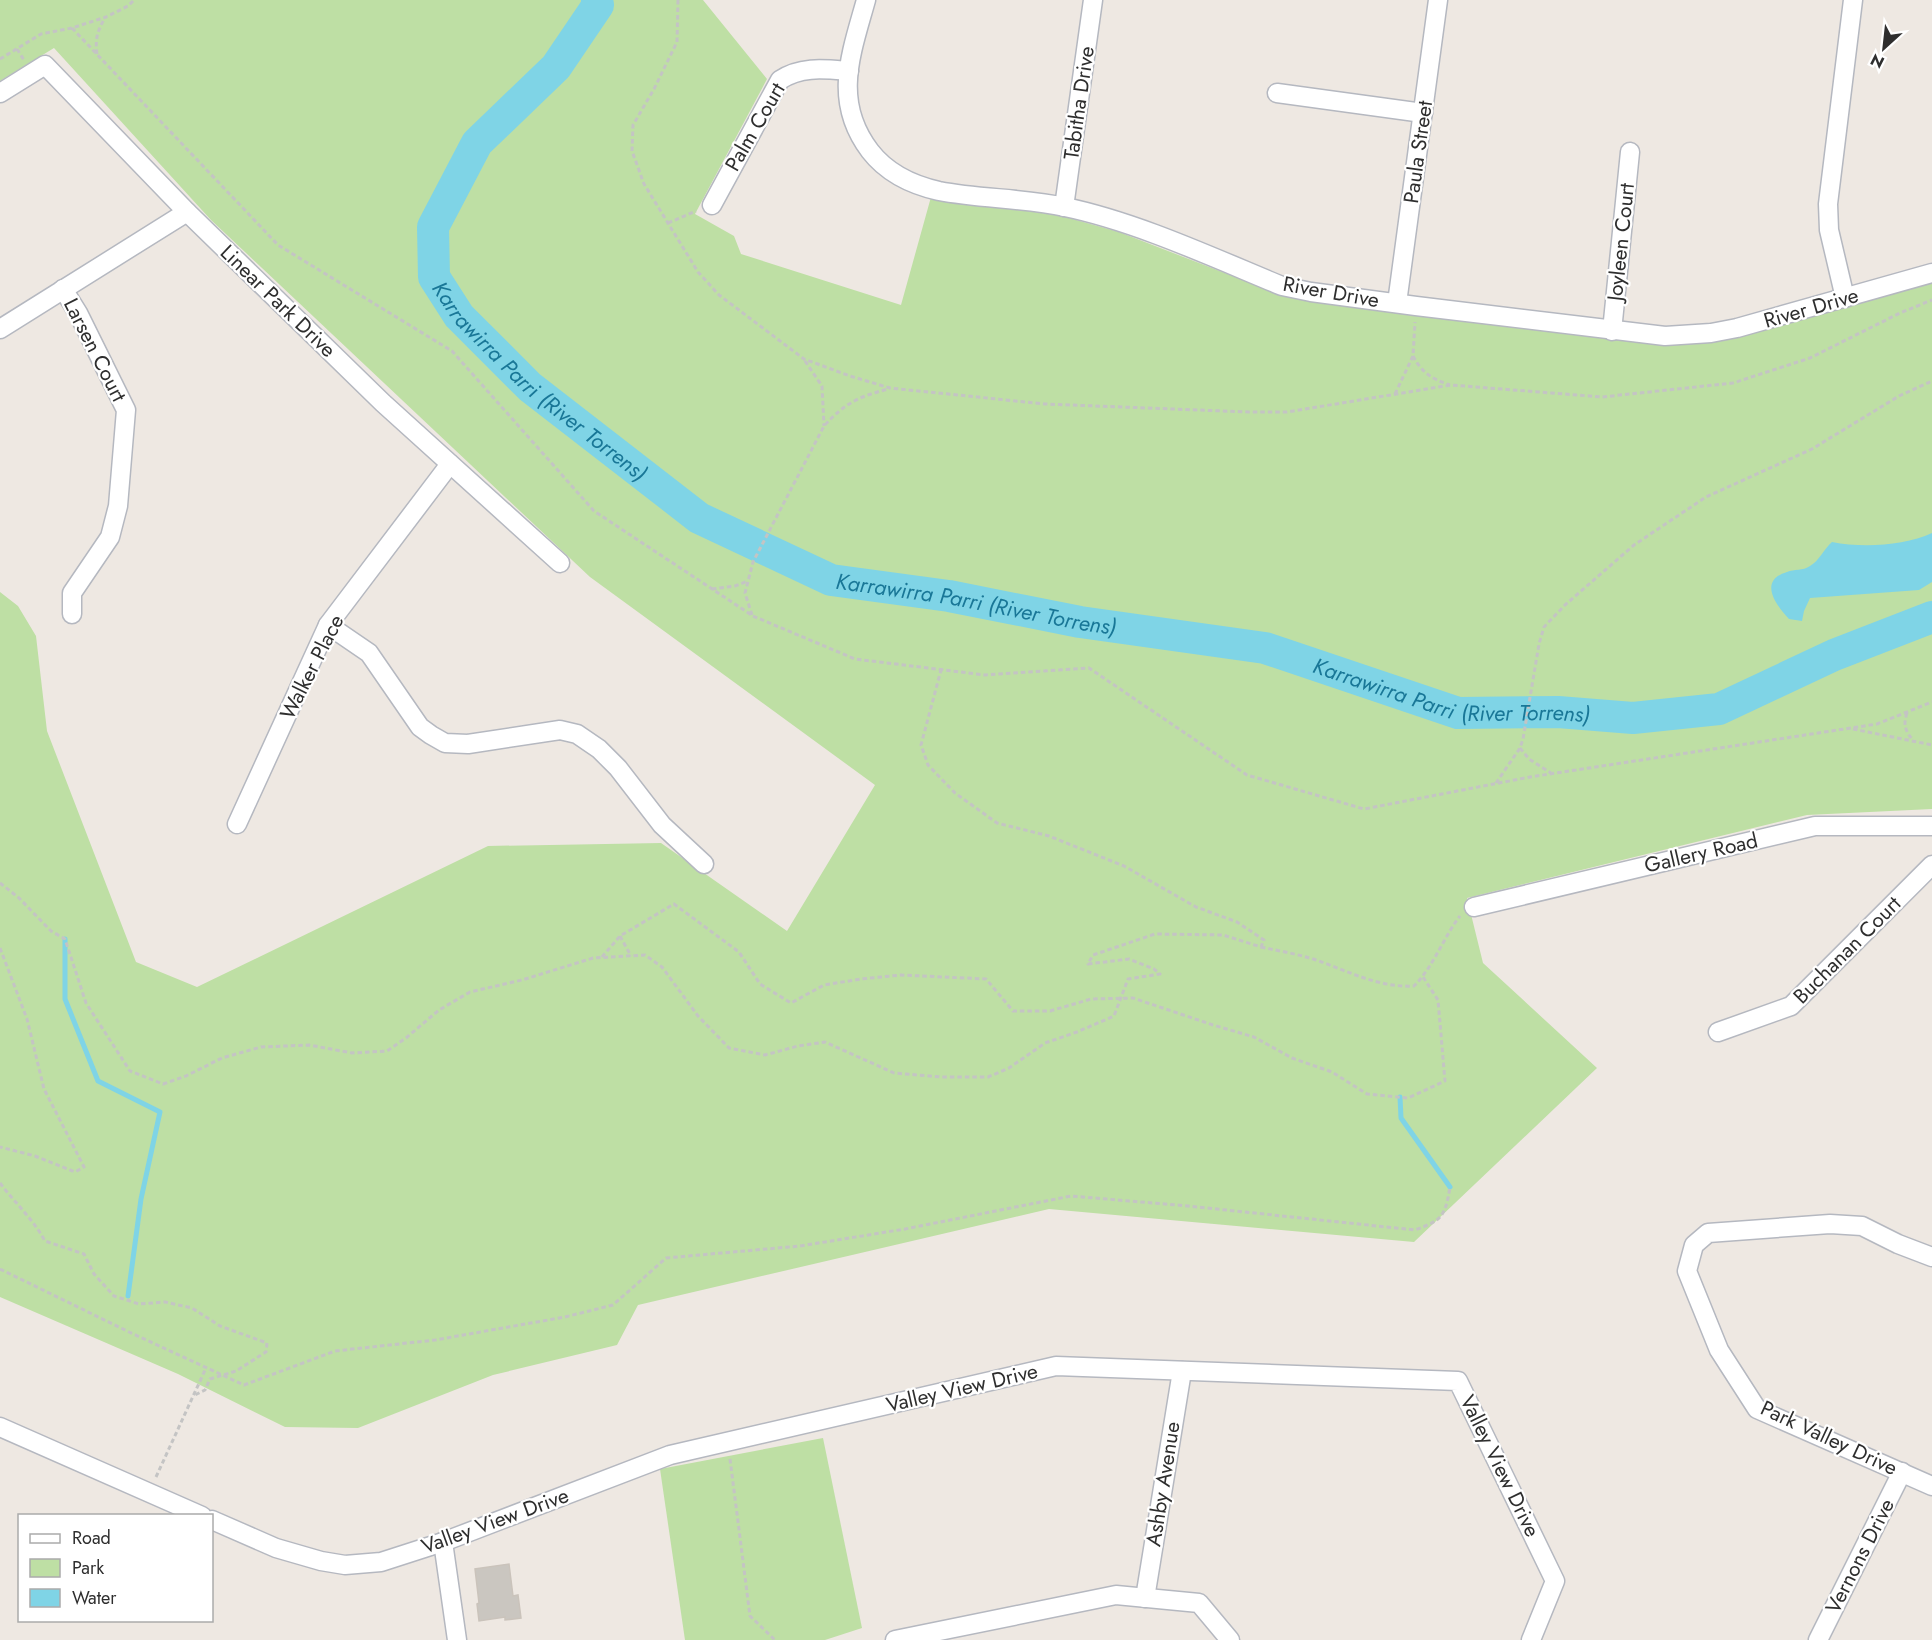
<svg xmlns="http://www.w3.org/2000/svg" width="1932" height="1640" font-family="Jost,sans-serif">
	<style>
		.green { fill: #bedfa4 }
		.water { fill: #7fd4e6 }
		.lines { fill: none; stroke-linecap: round; stroke-linejoin: round }
		.stream { stroke: #7fd4e6; stroke-width: 5 }
		.river { stroke: #7fd4e6; stroke-width: 32 }
		.building { fill: #cac6c0; stroke: #cac3bb; stroke-width: 1.5 }
		.street-casing { stroke: #b5b8c0; stroke-width: 21 }
		.path { stroke: #c4c4c4; stroke-width: 3; stroke-dasharray: 4.5 3; stroke-linecap: butt }
		.street { stroke: #fff; stroke-width: 18 }
		.labels { text-anchor: middle; stroke-width: 4.5; stroke-linejoin: round; paint-order: stroke }
		.street-label { font-size: 21px; fill: #2e2e2e; stroke: #fff }
		.water-label { font-size: 22px; font-style: italic; fill: #197797; stroke: #fff }
	</style>
	<rect width="100%" height="100%" fill="#eee8e2"/>
	<g class="green">
		<path d="M0,0h703l64,79 -72,135 39,22 7,18 160,51 30,-108 131,19 57,16 160,62 381,49 272,-62v528l-125,6 -340,83 16,65 114,105 -183,174 -365,-33 -411,96 -21,40 -124,30 -135,53 -73,-1 -107,-53 -178,-77v-705l18,14 18,30 11,95 89,231 61,25 291,-141 173,-3 126,88 88,-146 -285,-208 -379,-357 -157,-172 -54,33z"/>
		<path d="M823,1438l39,190 -37,12h-140l-25,-171z"/>
	</g>
	<path class="water" d="M1932,533v49l-13,8 -109,8 -6,13 -2,10 -13,-2c-12,-13 -32,-38 -2,-47 7,-3 16,-1 23,-6 9,-5 14,-17 22,-24 30,6 72,4 100,-9z"/>
	<g class="lines">
		<g class="stream">
			<path d="M65,939v60l33,82 62,31 -19,87 -13,97"/>
			<path d="M1400,1097l1,21 49,69"/>
		</g>
		<path class="river" id="s1" d="M597,0l1,5 -42,62 -79,76 -44,84 1,50 25,39 71,71 169,131 132,62 118,16 131,26 185,26 193,65 100,-1 75,6 86,-9 115,-54 98,-38"/>
	</g>
	<path class="building" d="M509,1564l4,32 5,-1 3,23 -16,2v-3l-26,4 -2,-17 2,-1 -4,-34z"/>
	<g class="lines">
		<g class="street-casing">
			<g id="street">
				<path d="M866,0c-15,54 -34,101 4,151 17,22 42,34 69,40 41,8 85,7 126,16 72,15 149,51 217,79l29,6 105,14 249,30 46,-3 26,-5 195,-55"/>
				<path d="M0,93l45,-28 142,147 196,191 177,160"/>
				<path d="M1277,93l146,20"/>
				<path d="M712,205l68,-125c21,-14 44,-11 69,-9"/>
				<path d="M1064,207l29,-207"/>
				<path d="M63,289l15,24 48,97 -8,96 -8,31 -38,56v21"/>
				<path d="M1845,298l-16,-68 -1,-26 25,-204"/>
				<path d="M1397,303l41,-303"/>
				<path d="M0,329l187,-117"/>
				<path d="M1612,331l18,-179"/>
				<path d="M328,625l41,28 51,74 11,8 14,8 23,1 92,-14 17,4 22,15 19,19 44,57 42,39"/>
				<path d="M237,824l91,-199 122,-161"/>
				<path d="M1474,907l341,-81h117"/>
				<path d="M1718,1032l73,-26 141,-141"/>
				<path d="M1932,1257l-34,-13 -36,-18 -32,-2 -122,9 -14,12 -7,26 32,79 38,59 175,77"/>
				<path d="M0,1427l202,89"/>
				<path d="M212,1520l64,28 45,13 24,4 36,-3 62,-20 227,-87 386,-89 402,15 97,200 -24,59"/>
				<path d="M443,1542l14,98"/>
				<path d="M1145,1598l37,-227"/>
				<path d="M895,1640l221,-45 83,8 31,37"/>
				<path d="M1818,1640l84,-168"/>
			</g>
		</g>
		<g class="path">
			<path d="M678,0l-1,42 -23,47 -21,36 -1,26 12,33 54,88 21,23 85,64 46,17 40,12 155,16 204,8h38l164,-27 151,12 131,-14 77,-25 90,-45 32,-13"/>
			<path d="M72,28l206,217 174,106 142,160 159,105 102,43 130,16 104,-7 158,107 117,34 166,-32 347,-53 55,-22"/>
			<path d="M17,49l7,11"/>
			<path d="M97,54c-2,-14 0,-23 8,-36"/>
			<path d="M0,59l41,-25 31,-6 34,-11 22,-11 6,-6"/>
			<path d="M668,223l28,-12"/>
			<path d="M1413,356c9,17 19,23 37,29"/>
			<path d="M805,361l17,25 2,40"/>
			<path d="M1395,394l18,-38 2,-34"/>
			<path d="M712,589l23,-3 13,-5"/>
			<path d="M752,615l-7,-22 8,-31 71,-136c21,-23 34,-29 64,-37"/>
			<path d="M1907,713c-4,11 -2,18 6,27"/>
			<path d="M1853,729l79,16"/>
			<path d="M1520,748l9,11 22,14"/>
			<path d="M1496,783l24,-35 3,-9 16,-95 5,-17 21,-22 69,-60 72,-48 106,-48 87,-53 33,-15"/>
			<path d="M0,883l19,15 32,33 14,8 21,64 44,68 33,13 23,-8 36,-18 39,-11 48,-2 43,8 35,-2 19,-13 33,-28 31,-18 52,-12 71,-22 52,-3 17,12 36,49 31,32 36,7 33,-9 27,-4 69,31 47,4h47l21,-9 36,-25 32,-11 37,-16 14,-37 32,-5 -6,-5 -25,-10 -41,5 5,-9 62,-21 68,1 38,12 3,-7 -27,-18 -41,-15 -72,-41 -75,-30 -52,-13 -42,-30 -27,-28 -7,-20 20,-75"/>
			<path d="M620,936l11,20"/>
			<path d="M1261,947c18,4 37,7 55,13 32,11 63,28 98,26 20,-20 29,-48 46,-70"/>
			<path d="M0,948l27,71 17,70 40,78 -9,5 -40,-16 -35,-9"/>
			<path d="M602,957l18,-21 54,-32 65,48 21,32 31,19 33,-18 37,-6 40,-4 85,4 27,32h37l41,-12 42,-1 80,27 41,12 38,21 40,14 35,22 41,4 37,-17 -7,-81 -15,-23"/>
			<path d="M0,1183c15,20 33,36 45,58l39,13 10,20 20,22 25,8 26,-2 27,6 28,18 47,17 -1,9 -30,19 -26,8 -5,11 -12,6"/>
			<path d="M0,1269l129,63 115,53 91,-34 100,-11 130,-23 48,-12 53,-47 134,-12 105,-17 166,-33 117,10 227,24c27,-10 30,-13 35,-43"/>
			<path d="M730,1459l20,157 25,24"/>
			<path d="M156,1477l50,-109"/>
		</g>
		<use href="#street" class="street"/>
	</g>
	<g class="labels">
		<g class="street-label">
			<text transform="translate(1079 103) rotate(-82)" y="7">Tabitha Drive</text>
			<text transform="translate(755 127) rotate(-60)" y="7">Palm Court</text>
			<text transform="translate(1418 152) rotate(-82)" y="7">Paula Street</text>
			<text transform="translate(1621 242) rotate(-84)" y="7">Joyleen Court</text>
			<text transform="translate(1331 292) rotate(10)" y="7">River Drive</text>
			<text transform="translate(278 301) rotate(44)" y="7">Linear Park Drive</text>
			<text transform="translate(1811 308) rotate(-16)" y="7">River Drive</text>
			<text transform="translate(95 350) rotate(63)" y="7">Larsen Court</text>
			<text transform="translate(312 667) rotate(-63)" y="7">Walker Place</text>
			<text transform="translate(1701 853) rotate(-13)" y="7">Gallery Road</text>
			<text transform="translate(1847 950) rotate(-45)" y="7">Buchanan Court</text>
			<text transform="translate(962 1388) rotate(-13)" y="7">Valley View Drive</text>
			<text transform="translate(1829 1438) rotate(25)" y="7">Park Valley Drive</text>
			<text transform="translate(1500 1466) rotate(64)" y="7">Valley View Drive</text>
			<text transform="translate(1163 1484) rotate(-81)" y="7">Ashby Avenue</text>
			<text transform="translate(495 1521) rotate(-20)" y="7">Valley View Drive</text>
			<text transform="translate(1860 1556) rotate(-63)" y="7">Vernons Drive</text>
		</g>
		<g class="water-label">
			<text dy="8" stroke="none"><textPath href="#s1" startOffset="484">Karrawirra Parri (River Torrens)</textPath></text>
			<text dy="8" stroke="none"><textPath href="#s1" startOffset="988">Karrawirra Parri (River Torrens)</textPath></text>
			<text dy="8" stroke="none"><textPath href="#s1" startOffset="1474">Karrawirra Parri (River Torrens)</textPath></text>
		</g>
	</g>
	<rect x="18" y="1514" width="195" height="108" fill="#ffffff" stroke="#ababab" stroke-width="1.5"/>
	<rect x="30" y="1534" width="30" height="9" fill="#ffffff" stroke="#ababab" stroke-width="1.5"/>
	<text x="72" y="1544" font-size="18" fill="#2e2e2e">Road</text>
	<rect x="30" y="1559" width="30" height="18" fill="#bedfa4" stroke="#ababab" stroke-width="1.5"/>
	<text x="72" y="1574" font-size="18" fill="#2e2e2e">Park</text>
	<rect x="30" y="1589" width="30" height="18" fill="#7fd4e6" stroke="#ababab" stroke-width="1.5"/>
	<text x="72" y="1604" font-size="18" fill="#2e2e2e">Water</text>
	<g transform="translate(1884 48) rotate(207)" stroke="#ffffff" stroke-width="4.5" paint-order="stroke">
	<path d="M0-4.5L10 22L0 15L-10 22Z" fill="#2e2e2e"/>
	<text y="-9" font-size="16" font-weight="bold" text-anchor="middle" fill="#2e2e2e">N</text>
	</g>
</svg>
